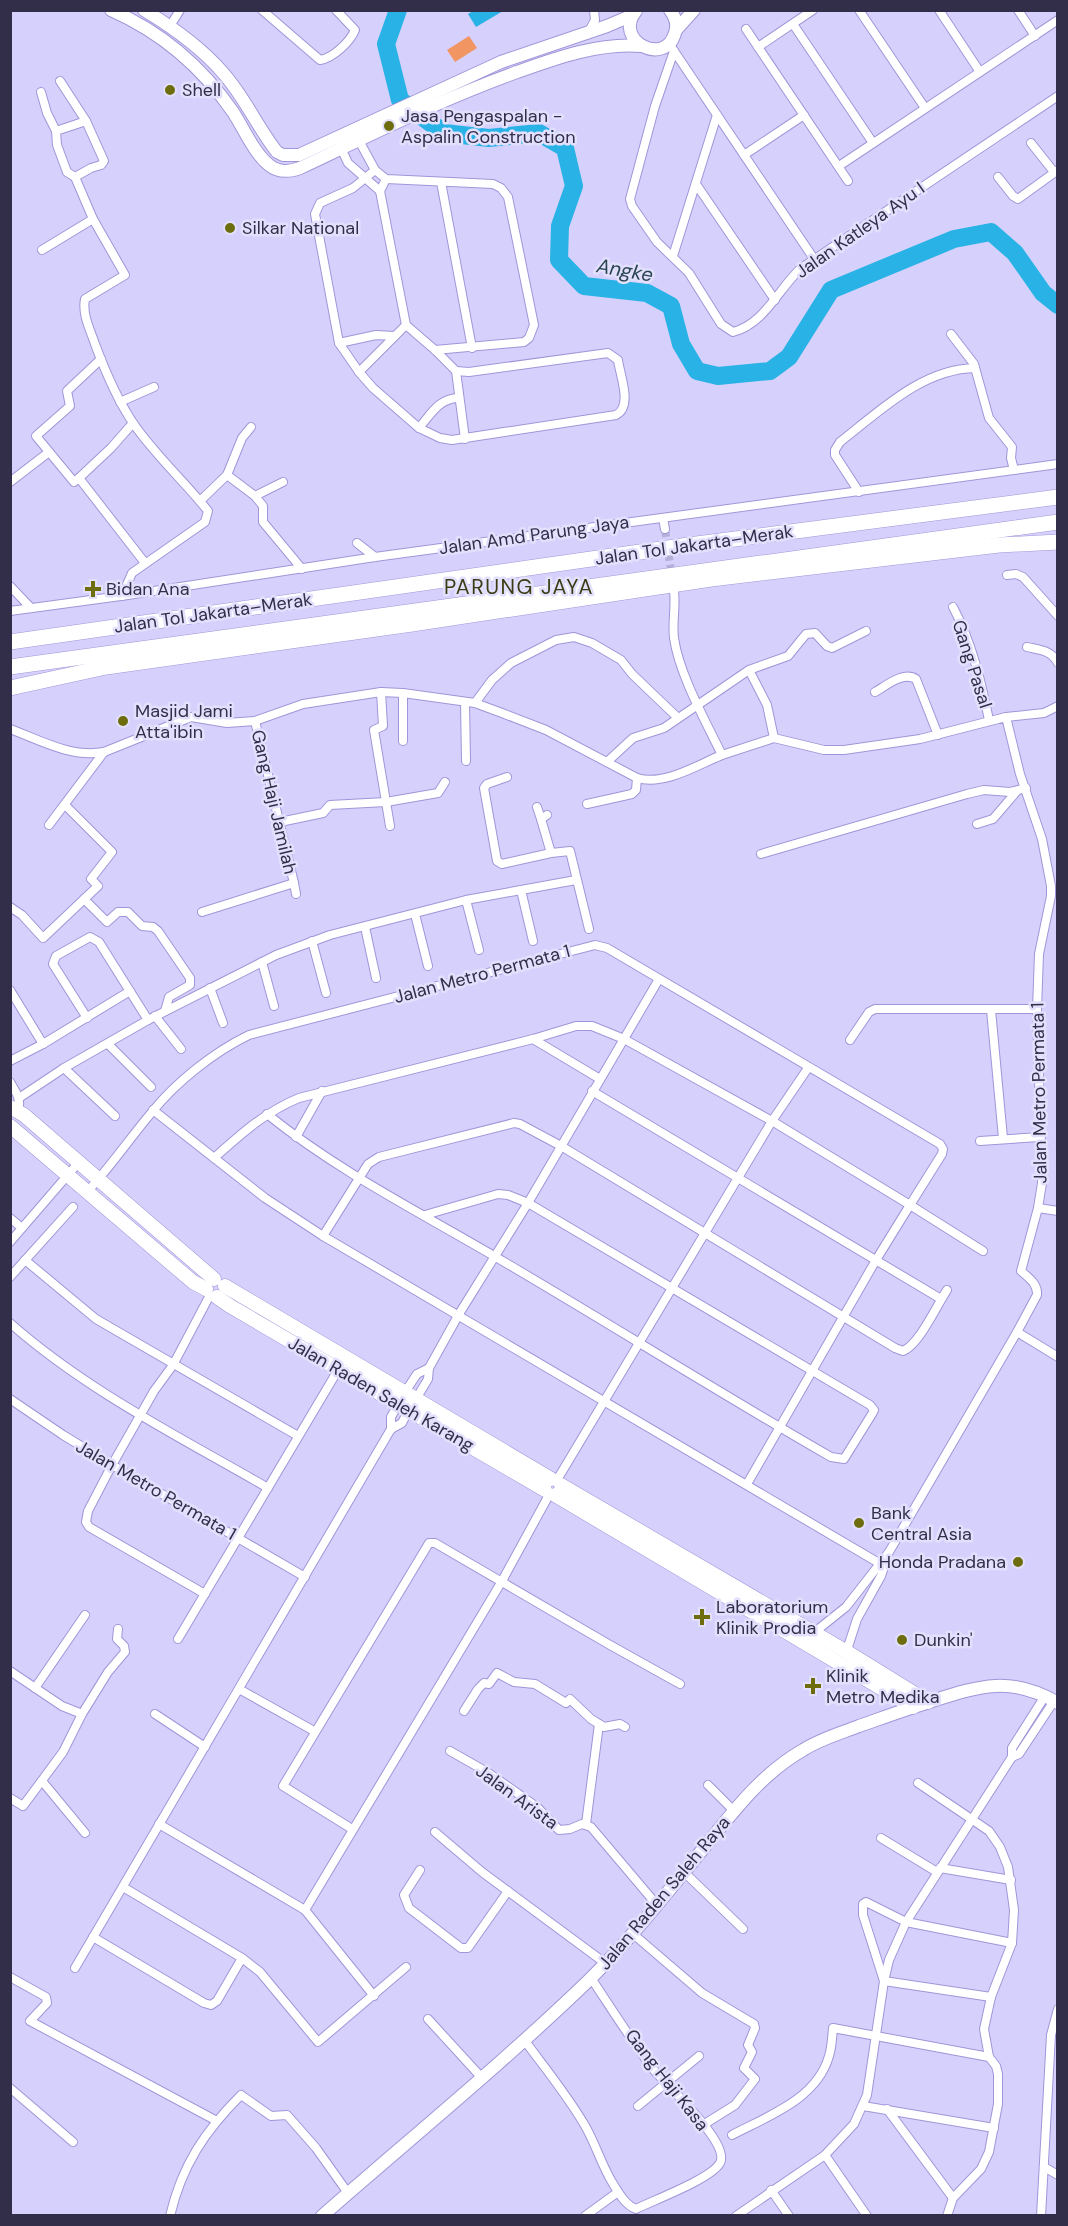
<svg xmlns="http://www.w3.org/2000/svg" width="1068" height="2226" font-family="'DM Sans',sans-serif">
	<style>
		.green { fill: #f19662 }
		.water { fill: #28b2e6 }
		.lines { fill: none; stroke-linecap: round; stroke-linejoin: round }
		.river { stroke: #28b2e6; stroke-width: 18 }
		.street-tunnel { stroke: #b5b0d8; stroke-width: 8; stroke-dasharray: 8 4; stroke-linecap: butt }
		.street-casing { stroke: #9f96d9; stroke-width: 10 }
		.secondary-casing { stroke: #9f96d9; stroke-width: 14 }
		.primary-casing { stroke: #9f96d9; stroke-width: 15 }
		.highway-casing { stroke: #9f96d9; stroke-width: 16 }
		.street { stroke: #fff; stroke-width: 8 }
		.secondary { stroke: #fff; stroke-width: 12 }
		.primary { stroke: #fff; stroke-width: 14 }
		.highway { stroke: #fff; stroke-width: 15 }
		.poi-dot { fill: #6d6d0e; stroke: #e3e0fd; stroke-width: 2 }
		.labels { text-anchor: middle; stroke-width: 5; stroke-linejoin: round; paint-order: stroke }
		.poi-label { font-size: 18px; fill: #322e49; stroke: #e3e0fd; text-anchor: start }
		.street-label { font-size: 18px; fill: #322e49; stroke: #e3e0fd }
		.water-label { font-size: 20px; font-style: italic; fill: #294451; stroke: #e3e0fd }
		.quarter-label { font-size: 21px; letter-spacing: 1.5px; fill: #3b3c13; stroke: #e3e0fd }
	</style>
	<rect width="100%" height="100%" fill="#d6d1fc"/>
	<path class="green" d="M469,36l8,12 -22,14 -8,-12z"/>
	<path class="water" d="M473,11v-1l30,1 -27,16 -8,-13z"/>
	<g class="lines">
		<path class="river" d="M398,10l-12,34 14,56 44,33 45,5 50,-5 26,15 9,38 -14,40 -1,34 25,26 63,7 24,13 10,38 16,27 21,5 52,-5 19,-14 42,-67 123,-51 37,-7 24,21 28,40 15,12"/>
		<path class="street-tunnel" d="M665,529l7,49"/>
		<g class="street-casing">
			<g id="street">
				<path d="M262,10l58,50c13,-2 30,-18 35,-30l-19,-20"/>
				<path d="M859,10l66,98"/>
				<path d="M939,10l41,62"/>
				<path d="M1018,10l17,26"/>
				<path d="M793,24l80,119"/>
				<path d="M170,26l10,-16"/>
				<path d="M746,29l102,152"/>
				<path d="M588,33l7,-13 -1,-10"/>
				<path d="M758,47l55,-37"/>
				<path d="M672,48l142,211"/>
				<path d="M674,51l-19,55 -25,93 2,7 25,36 32,31 32,51 12,8c31,-8 45,-42 67,-63l258,-173"/>
				<path d="M60,81l26,40 18,40 -3,4 -10,3 -16,9"/>
				<path d="M41,92l6,21 9,18"/>
				<path d="M86,121l-30,10 1,14 10,27 8,5 18,42 32,56 -40,24c-3,16 5,30 10,45 10,27 22,55 38,79 22,32 51,58 75,88l-3,11 -73,51 -10,23"/>
				<path d="M357,137l18,33 11,9 107,5 8,4 7,9 26,128 -5,13 -5,4 -89,8"/>
				<path d="M1031,143l23,29"/>
				<path d="M340,146l8,17 32,28"/>
				<path d="M744,155l60,-40"/>
				<path d="M839,166l219,-146"/>
				<path d="M375,170l-22,18 -33,15 -5,11 24,129 20,29 14,16 46,40 21,10 12,2 164,-25c17,-9 4,-39 2,-55l-10,-7 -139,19 -13,-1 -21,-21 -29,-25 -26,-134 6,-12"/>
				<path d="M998,177l15,19 5,3 40,-29"/>
				<path d="M441,182l31,166"/>
				<path d="M696,184l79,116"/>
				<path d="M42,250l51,-31"/>
				<path d="M673,256l44,-141"/>
				<path d="M951,334l23,30 15,54 23,29 -1,11 3,12"/>
				<path d="M339,343l37,-8 18,1"/>
				<path d="M456,371l9,68"/>
				<path d="M359,372l47,-47"/>
				<path d="M120,402l34,-15"/>
				<path d="M419,428c12,-14 20,-30 40,-30"/>
				<path d="M227,475l28,21 28,-14"/>
				<path d="M79,478l-5,4 -38,-46 34,-30 -3,-15 34,-32"/>
				<path d="M79,478l66,85"/>
				<path d="M79,478l32,-30 22,-25"/>
				<path d="M10,482l39,-30"/>
				<path d="M859,492l-24,-37v-5l5,-8c40,-31 82,-73 135,-74"/>
				<path d="M255,496l8,10v16l39,47"/>
				<path d="M200,501l27,-26 15,-37 9,-11"/>
				<path d="M663,518l2,11"/>
				<path d="M357,543l18,14"/>
				<path d="M1007,575l9,-1 7,3 35,39"/>
				<path d="M10,586l21,22"/>
				<path d="M953,607c19,36 28,74 36,113"/>
				<path d="M10,611l118,-16 247,-38 683,-93"/>
				<path d="M1027,647c13,3 24,3 31,16"/>
				<path d="M381,692l2,34 -9,4 16,96"/>
				<path d="M875,692c12,-7 29,-21 41,-13l22,56"/>
				<path d="M465,702l1,59"/>
				<path d="M475,703l17,-23 19,-17 45,-23 18,-3 18,6 29,17 11,14 46,44"/>
				<path d="M1006,717l38,-4 14,-7"/>
				<path d="M255,721l39,162"/>
				<path d="M10,729c30,11 61,29 94,23l87,-35 36,6 28,-2 48,-17 78,-12 22,1 72,10 27,10 44,17 91,48c28,8 60,-13 85,-23 -16,-33 -43,-81 -48,-117 -2,-16 2,-31 0,-47"/>
				<path d="M774,738l-7,-33 -18,-35 39,-14 18,-22 9,-1 12,13 5,2 34,-17"/>
				<path d="M403,741v-48"/>
				<path d="M722,755l52,-17 50,12h20l76,-11 86,-22 14,57 22,65 9,47v10l-12,58 -2,55 5,174 -4,25 -17,63c8,7 17,13 16,24l-20,37 -128,220 -43,55 -35,28"/>
				<path d="M607,762l26,-24 31,-10 85,-58"/>
				<path d="M507,777l-20,7 -3,4 13,73 5,3 49,-11 19,-2 19,78"/>
				<path d="M587,804l45,-10 4,-4 1,-12"/>
				<path d="M537,807l4,12"/>
				<path d="M547,815l-6,4 10,34"/>
				<path d="M280,822l43,-9 7,-8 56,-3 52,-9 7,-11"/>
				<path d="M977,824l16,-5 24,-28"/>
				<path d="M49,825l55,-73"/>
				<path d="M761,854l206,-60 17,-4 26,2 16,-4"/>
				<path d="M521,890l12,51"/>
				<path d="M84,899l23,23 11,-10h10l14,14 11,1 5,4 32,47v7l-21,12 -4,14"/>
				<path d="M466,900l13,50"/>
				<path d="M10,907l12,8 21,23 55,-52 -7,-7 21,-27 -47,-47"/>
				<path d="M202,912l92,-29 2,11"/>
				<path d="M415,914l13,52"/>
				<path d="M365,927l11,51"/>
				<path d="M312,941l14,52"/>
				<path d="M262,962l12,44"/>
				<path d="M210,988l13,35"/>
				<path d="M10,990l33,54"/>
				<path d="M991,1010l12,128"/>
				<path d="M155,1016l26,33"/>
				<path d="M87,1018l-34,-54 3,-8 34,-19 9,5 49,78"/>
				<path d="M533,1039l67,40"/>
				<path d="M850,1040l19,-28 6,-3h162"/>
				<path d="M108,1044l43,43"/>
				<path d="M10,1061l33,-17 87,-53"/>
				<path d="M64,1068l51,48"/>
				<path d="M10,1082c5,9 12,17 8,28"/>
				<path d="M592,1091l349,208"/>
				<path d="M19,1098l45,-30 84,-48 128,-65 54,-20 136,-35 110,-20"/>
				<path d="M153,1110l112,88 58,38 561,330"/>
				<path d="M267,1114c73,59 158,101 239,149 109,64 215,131 325,194l13,2 28,-45 2,-4 -4,-5 -342,-202 -20,-8 -10,-1 -73,21"/>
				<path d="M296,1137l26,-46"/>
				<path d="M980,1141l60,-4"/>
				<path d="M214,1158c27,-24 51,-46 85,-60l234,-59 43,-13h16l32,13 148,82 138,84 -34,55 -129,224"/>
				<path d="M88,1191c23,-25 42,-53 64,-79 24,-30 62,-60 97,-77l346,-90 12,3 333,196 3,5 -1,5 -32,51 73,46"/>
				<path d="M1038,1208l20,3"/>
				<path d="M10,1218l12,10"/>
				<path d="M323,1236l45,-72 11,-7 135,-34 6,1 41,22 334,202 8,3c16,-6 34,-46 44,-61"/>
				<path d="M10,1242l69,-80"/>
				<path d="M25,1260l71,59 202,117"/>
				<path d="M10,1277l63,-70"/>
				<path d="M10,1323c77,68 170,114 258,165"/>
				<path d="M1017,1332l41,25"/>
				<path d="M10,1399l53,36 49,30 193,112"/>
				<path d="M391,1429v-12l14,-25 12,-18 12,-6"/>
				<path d="M557,1480l215,-359 36,-53"/>
				<path d="M205,1594l-116,-67 -3,-5 2,-11 24,-46 42,-74 19,-26 37,-70"/>
				<path d="M178,1639l160,-269"/>
				<path d="M846,1653l11,-34 24,-43 5,-15"/>
				<path d="M10,1671l52,35 20,8"/>
				<path d="M35,1688l50,-73"/>
				<path d="M239,1689l75,42"/>
				<path d="M464,1711l14,-22 6,-6 5,1 8,-11 17,9 21,2 31,19 4,-4 21,20 13,8 16,-3 5,3"/>
				<path d="M155,1714l50,33"/>
				<path d="M450,1751l37,21 50,35 22,23 11,-1 12,-5 9,3 66,78"/>
				<path d="M1012,1757v-9l33,-52"/>
				<path d="M42,1781l43,52"/>
				<path d="M918,1783l71,48 11,16 8,20 6,43 -2,33 -21,54 -7,32 5,28 7,9 2,8v30l-9,48 -8,17 -28,29 -6,18"/>
				<path d="M708,1785l26,26"/>
				<path d="M10,1798l13,8 40,-54 19,-38 26,-42 17,-20 -1,-6 -7,-7 1,-10"/>
				<path d="M159,1824l146,86 69,86"/>
				<path d="M586,1824l13,-100"/>
				<path d="M352,1829l-69,-43 146,-243h6l175,102 70,39"/>
				<path d="M435,1832l47,40 123,91"/>
				<path d="M881,1838l56,34"/>
				<path d="M940,1868l71,12"/>
				<path d="M420,1870l-16,25 5,13 52,40h7l40,-57"/>
				<path d="M684,1872l59,57"/>
				<path d="M123,1887l119,71 18,14 58,70 88,-75"/>
				<path d="M305,1910l197,-329 47,-86"/>
				<path d="M632,1933l70,60 52,31 1,4 -7,17 4,7 -8,16 11,11 -20,26 -32,20"/>
				<path d="M93,1937l111,66 7,2 6,-4 25,-43"/>
				<path d="M75,1968l316,-539 11,-6 2,-4 24,-40 1,-11 30,-54 69,-111 131,-224"/>
				<path d="M10,1977l36,20 1,6 -17,18 185,99"/>
				<path d="M991,1997l-107,-16 -21,-66v-11l3,-2 40,20 106,21"/>
				<path d="M428,2019l54,59"/>
				<path d="M525,2041c20,27 42,54 59,83 11,18 17,40 28,58 6,10 13,23 24,27 18,-9 75,-30 84,-46 11,-20 -54,-78 -67,-94 -22,-29 -42,-61 -62,-91"/>
				<path d="M10,2088l63,54"/>
				<path d="M638,2106l61,-50"/>
				<path d="M863,2106l131,22"/>
				<path d="M887,2109l66,89"/>
				<path d="M732,2135c36,-19 85,-36 97,-79 3,-9 3,-19 4,-28l156,29"/>
				<path d="M825,2155l42,61"/>
				<path d="M1044,2167l14,8"/>
				<path d="M771,2190l18,26"/>
				<path d="M170,2216c12,-51 35,-85 71,-121l30,21 16,-1 29,33 32,45"/>
				<path d="M585,2216l33,-24"/>
				<path d="M736,2216l89,-61 29,-31 13,-29 17,-114 5,-21 17,-38 106,-165 7,-3 35,-53"/>
				<path d="M1041,2216l10,-181 7,-26"/>
			</g>
		</g>
		<g class="secondary-casing">
			<g id="secondary">
				<path d="M111,10c50,22 91,57 122,102 11,17 21,41 36,53 10,8 20,7 31,3 72,-34 142,-69 217,-96 39,-14 83,-30 125,-26"/>
				<path d="M144,10c30,18 58,38 80,64 21,24 34,54 53,78l6,3h16l202,-93 106,-36 26,-11"/>
				<path d="M636,11c-24,29 29,57 39,22 3,-8 1,-15 -5,-23"/>
				<path d="M676,30l18,-20"/>
				<path d="M322,2216c89,-78 181,-153 266,-235 42,-41 78,-87 115,-132 30,-37 58,-75 100,-99 17,-11 38,-17 56,-24 23,-8 45,-16 67,-23 50,-16 83,-29 132,0"/>
			</g>
		</g>
		<g class="primary-casing">
			<g id="primary">
				<path d="M10,1107l14,8 190,164"/>
				<path d="M10,1126l183,156 13,7"/>
				<path d="M225,1286l326,193"/>
				<path d="M217,1297l13,9 315,184"/>
				<path d="M561,1485l286,167 81,50"/>
				<path d="M555,1495l358,212"/>
			</g>
		</g>
		<g class="highway-casing">
			<g id="highway">
				<path d="M10,642l679,-97 369,-48"/>
				<path d="M10,667l1048,-145"/>
				<path d="M10,688l96,-21 306,-43 299,-45 288,-34 59,-3"/>
			</g>
		</g>
		<use href="#street" class="street"/>
		<use href="#secondary" class="secondary"/>
		<use href="#primary" class="primary"/>
		<use href="#highway" class="highway"/>
	</g>
	<g class="poi-dot">
		<circle cx="170" cy="90" r="6"/>
		<circle cx="389" cy="126" r="6"/>
		<circle cx="230" cy="228" r="6"/>
		<path d="M90 580h6v6h6v6h-6v6h-6v-6h-6v-6h6z"/>
		<circle cx="123" cy="721" r="6"/>
		<circle cx="859" cy="1523" r="6"/>
		<circle cx="1018" cy="1562" r="6"/>
		<path d="M699 1608h6v6h6v6h-6v6h-6v-6h-6v-6h6z"/>
		<circle cx="902" cy="1640" r="6"/>
		<path d="M810 1677h6v6h6v6h-6v6h-6v-6h-6v-6h6z"/>
	</g>
	<g class="labels">
		<g class="poi-label">
			<text x="182" y="96">Shell</text>
			<text x="401" y="122">Jasa Pengaspalan -<tspan x="401" dy="21">Aspalin Construction</tspan></text>
			<text x="242" y="234">Silkar National</text>
			<text x="106" y="595">Bidan Ana</text>
			<text x="135" y="717">Masjid Jami<tspan x="135" dy="21">Atta'ibin</tspan></text>
			<text x="871" y="1519">Bank<tspan x="871" dy="21">Central Asia</tspan></text>
			<text x="1006" y="1568" text-anchor="end">Honda Pradana</text>
			<text x="716" y="1613">Laboratorium<tspan x="716" dy="21">Klinik Prodia</tspan></text>
			<text x="914" y="1646">Dunkin'</text>
			<text x="826" y="1682">Klinik<tspan x="826" dy="21">Metro Medika</tspan></text>
		</g>
		<g class="street-label">
			<text transform="translate(860 230) rotate(-35)" y="6">Jalan Katleya Ayu I</text>
			<text transform="translate(534 535) rotate(-8)" y="6">Jalan Amd Parung Jaya</text>
			<text transform="translate(694 545) rotate(-8)" y="6">Jalan Tol Jakarta–Merak</text>
			<text transform="translate(213 613) rotate(-8)" y="6">Jalan Tol Jakarta–Merak</text>
			<text transform="translate(972 664) rotate(72)" y="6">Gang Pasal</text>
			<text transform="translate(274 802) rotate(77)" y="6">Gang Haji Jamilah</text>
			<text transform="translate(482 974) rotate(-15)" y="6">Jalan Metro Permata 1</text>
			<text transform="translate(1039 1093) rotate(-91)" y="6">Jalan Metro Permata 1</text>
			<text transform="translate(381 1394) rotate(30)" y="6">Jalan Raden Saleh Karang</text>
			<text transform="translate(156 1490) rotate(30)" y="6">Jalan Metro Permata 1</text>
			<text transform="translate(517 1797) rotate(36)" y="6">Jalan Arista</text>
			<text transform="translate(664 1893) rotate(-50)" y="6">Jalan Raden Saleh Raya</text>
			<text transform="translate(667 2080) rotate(52)" y="6">Gang Haji Kasa</text>
		</g>
		<g class="water-label">
			<text transform="translate(625 270) rotate(10)" y="7">Angke</text>
		</g>
		<g class="quarter-label">
			<text x="519" y="594">PARUNG JAYA</text>
		</g>
	</g>
	<rect width="1068" height="2226" fill="none" stroke="#322e49" stroke-width="24"/>
</svg>
